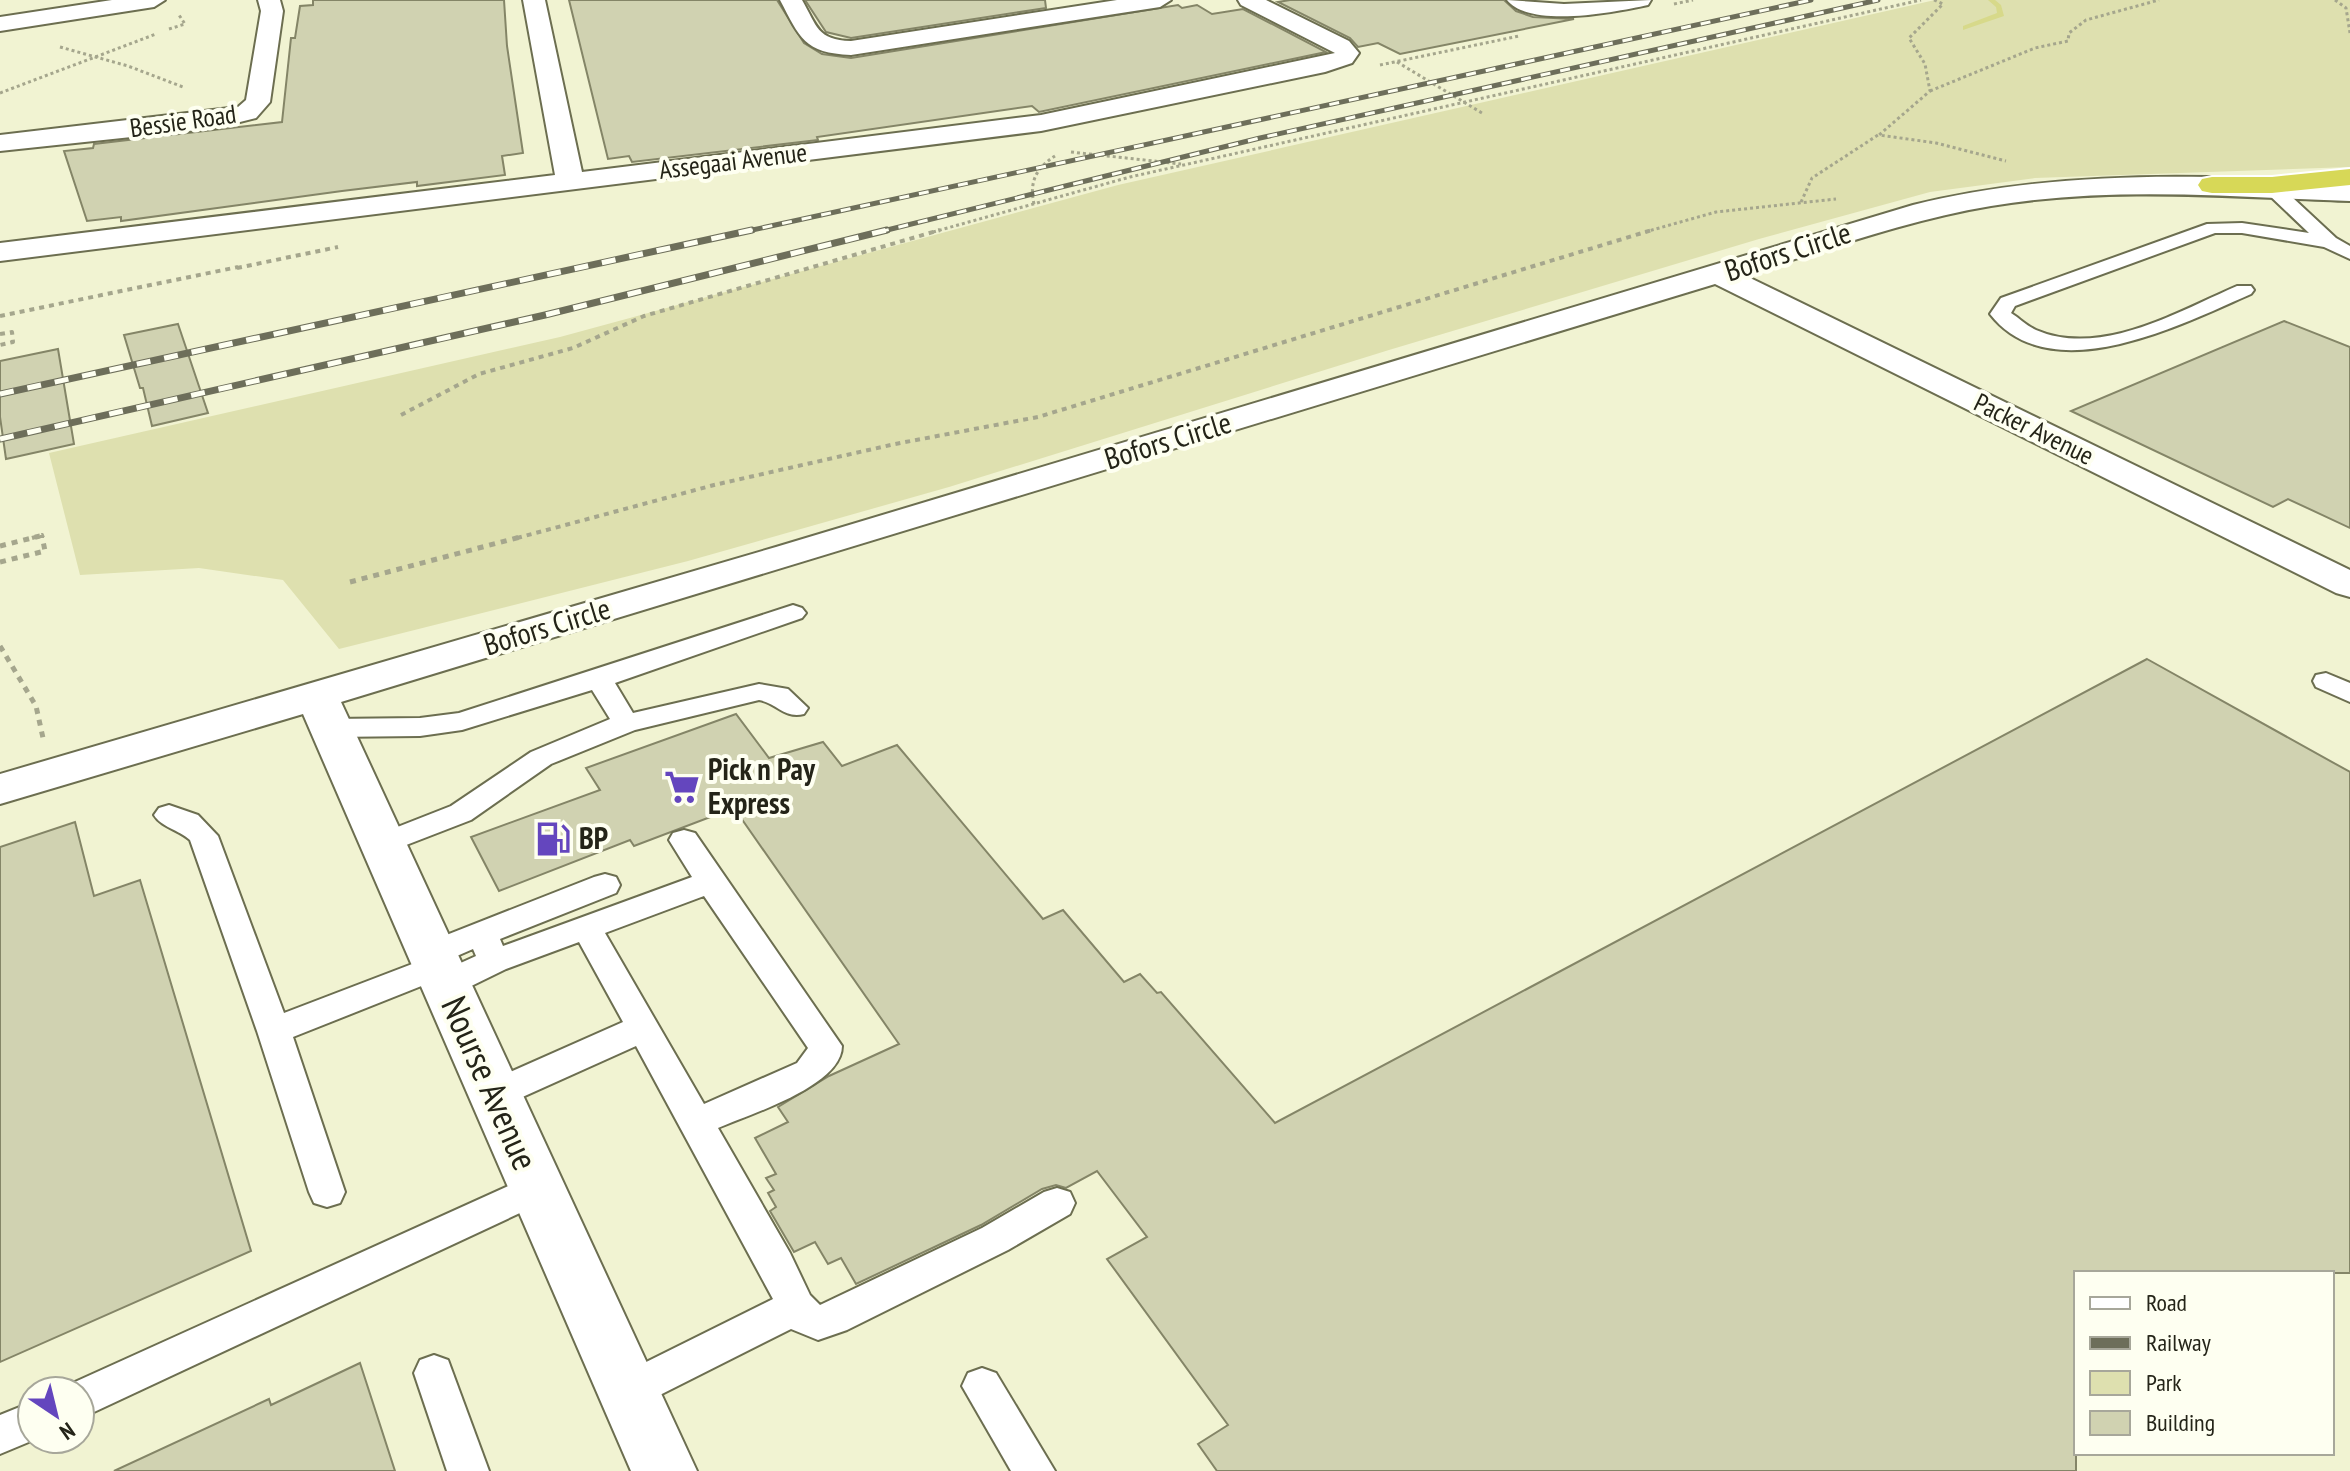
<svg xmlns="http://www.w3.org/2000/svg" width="2350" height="1471" font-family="'PT Sans Narrow',sans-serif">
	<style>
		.green { fill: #dee0af }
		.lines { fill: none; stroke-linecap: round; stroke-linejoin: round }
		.stream { fill: #d7d98a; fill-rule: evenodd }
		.building { fill: #d0d2b1; stroke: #848567; stroke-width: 2 }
		.lane-casing { stroke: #6c6e50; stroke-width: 4 }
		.street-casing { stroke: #6c6e50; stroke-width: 4 }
		.highway-casing { stroke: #fff; stroke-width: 4 }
		.path-far2 { stroke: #a5a68d; stroke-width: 3; stroke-dasharray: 3 3; stroke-linecap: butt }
		.path-far1 { stroke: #a5a68d; stroke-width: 4; stroke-dasharray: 5 5; stroke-linecap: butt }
		.path { stroke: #a5a68d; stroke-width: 5; stroke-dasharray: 6 6; stroke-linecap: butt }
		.lane { fill: #fff; fill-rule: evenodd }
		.street { fill: #fff; fill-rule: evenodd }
		.highway { fill: #d7d857; fill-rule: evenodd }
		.rail-far1-casing { stroke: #6d6e5a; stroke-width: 5 }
		.rail-casing { stroke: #6d6e5a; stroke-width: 7 }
		.rail-far1 { stroke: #fefff1; stroke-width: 3; stroke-dasharray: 10; stroke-linecap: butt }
		.rail { stroke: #fefff1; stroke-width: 5; stroke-dasharray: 14; stroke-linecap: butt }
		.labels { text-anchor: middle; stroke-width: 8; stroke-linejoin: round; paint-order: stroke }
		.far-street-label { font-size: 26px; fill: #242418; stroke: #fefff1 }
		.street-label { font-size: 30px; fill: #242418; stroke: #fefff1 }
		.poi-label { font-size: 30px; font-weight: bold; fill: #242418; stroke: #fefff1; text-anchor: start }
		.near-street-label { font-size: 36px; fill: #242418; stroke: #fefff1 }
	</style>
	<rect width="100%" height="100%" fill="#f1f3d2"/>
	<path class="green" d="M1935,0h415v167l-315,11 -105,14 -171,47 -370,111 -440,137 -261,74 -349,88 -56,-69 -84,-12 -119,7 -31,-122 511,-116 558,-152z"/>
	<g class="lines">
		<path class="stream" d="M1988,0h7l6,5 3,11 -41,14v-4l34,-13 -1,-6z"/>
	</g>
	<g class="building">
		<path d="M313,0h191l3,46 16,107 -21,3 3,19 -88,11v-4l-75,9 -221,30v-4l-34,4 -23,-70 29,-3 1,-4 188,-22 9,-84h4l5,-32 13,-1z"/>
		<path d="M569,0h208l27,43 18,11 29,4 327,-53 4,3 15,-3 15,9 31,-5 83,43 -287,60 -7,-6 -215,31 1,3 -186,22 -3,-6 -21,3z"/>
		<path d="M805,0h240l1,8 -195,30 -25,-6z"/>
		<path d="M1290,0h214l12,11 17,6 41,2 -174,35 -22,-11 -20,4 -8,-9 -72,-36z"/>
		<path d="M2284,321l66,26v181l-62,-29 -15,8 -202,-96z"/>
		<path d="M178,324l30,89 -56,13 -9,-38h-3l-16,-53z"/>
		<path d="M58,349l16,95 -68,15 -6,-42v-56z"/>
		<path d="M2147,659l203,113v501h-274v198h-859l-19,-27 30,-19 -121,-166 40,-22 -50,-66 -31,17 -10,-3 -14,4 -61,36 -125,59 -15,-26 -13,6 -13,-22 -21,10 -24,-41 6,-4 -8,-14 6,-3 -8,-12 10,-4 -21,-36 33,-16 -10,-15 51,-31 70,-32 -165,-236 -100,38 -4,-6 -131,51 -28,-54 129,-47 -14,-22 150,-54 33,44 54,-16 19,24 55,-21 146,174 20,-9 61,72 16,-8 17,19 4,-1 114,131z"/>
		<path d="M75,822l19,74 46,-16 111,371 -251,111v-515z"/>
		<path d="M360,1363l35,108h-281l155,-72 2,6z"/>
	</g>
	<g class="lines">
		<g class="lane-casing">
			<g id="lane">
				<path d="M2274,185l6,1 56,52 14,8v13l-26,-12 -82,-14h-27l-200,73 -4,7c8,5 16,13 25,17 65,28 143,-19 201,-44h14l3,4 -3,4c-69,30 -200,98 -261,20l11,-16 206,-74 35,-1 67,10 -41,-39 -3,-4 3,-4z"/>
				<path d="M793,605l9,3 4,5 -4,5 -187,65 18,30 126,-29 29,5 20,19 -4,6c-20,5 -27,-11 -45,-14l-124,30 -84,34 -80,56 -88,34 -11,-3 -4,-7 4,-7 79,-31 80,-54 79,-33 -18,-29 -130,40 -42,6 -89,1 -10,-3 -4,-6 4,-6 10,-3 89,-1 39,-5z"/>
				<path d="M2326,673l24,10v19l-34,-15 -3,-6 3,-6z"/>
				<path d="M169,805l29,10 20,21 66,177 136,-52 -4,-8 5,-8 173,-68 11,-3 11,3 4,8 -4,8 -116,46 3,7 189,-69 -23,-37 4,-7 11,-3 11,3 147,213c0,40 -92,68 -124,82l72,125 20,42 10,10 162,-77 62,-36 13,-4 13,4 5,11 -5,11 -62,36 -161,80 -29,10 -27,-11 -149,75 -14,6 -14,-6 -6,-13 6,-13 159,-79 -137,-253 -129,58 -12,4 -12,-4 -5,-10 5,-10 140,-62 -44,-80 -73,27 -49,24 -12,3 -12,-3 -4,-10 -136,54 52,155 -5,11 -13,4 -13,-4 -5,-11 -52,-161 -67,-191c-11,-10 -29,-13 -36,-25l5,-7zM704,896l104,152 -11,15 -93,41 -99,-171zM473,949l3,7 -22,10 -4,-7z"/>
				<path d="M537,1173l13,4 5,11 -5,11 -456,213 -14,6v-27h-17l3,-5z"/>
				<path d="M434,1355l14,5 41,111h-42l-33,-98 6,-13z"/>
				<path d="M982,1368l14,5 59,98h-44l-49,-85 6,-13z"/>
				<path d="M32,1402v37h4l-36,15v-39z"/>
			</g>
		</g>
		<g class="street-casing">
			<g id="street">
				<path d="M112,0h53l-11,7 -154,24v-14z"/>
				<path d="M258,0h22l3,11 -13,91 -14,16 -40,10 -216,23v-16l238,-28 8,-7 15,-89z"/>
				<path d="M523,0h22l37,172 459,-57 294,-62 -94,-48 -3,-5h28l83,41 10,12 -7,10 -27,9 -284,59 -1041,130v-18l555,-68z"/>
				<path d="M780,0h22c15,26 15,40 49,41l266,-41h54l-11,7 -309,48c-47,-2 -51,-17 -71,-55z"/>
				<path d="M1507,0l57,4 87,-4 -3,5c-32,7 -118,24 -141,-5z"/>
				<path d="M2209,177l141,8v16c-121,-4 -239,-15 -359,5 -84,14 -165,44 -247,69l606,295v27l-14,-4 -621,-309 -1374,418 356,769h-66l-328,-757 -303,90v-30l776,-227 1137,-342c97,-24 197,-30 296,-28z"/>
			</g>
		</g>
		<g class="highway-casing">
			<path id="highway" d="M2350,169v16l-78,8h-60l-10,-2 -4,-6 4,-6 10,-2h60z"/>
		</g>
		<g class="path-far2">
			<path d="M1934,0l9,4 -34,34 16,26 5,27 -51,44 57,8 70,18"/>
			<path d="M2335,0l11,8 4,25"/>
			<path d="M1674,4l19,-4"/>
			<path d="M169,29l16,-5 -6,-9"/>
			<path d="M60,47l68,19 55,21"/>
			<path d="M1397,62l85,51"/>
			<path d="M1380,65l139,-29"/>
			<path d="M1930,91l105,-43 33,-7 1,-8 17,-13 73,-20"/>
			<path d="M0,93l156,-59"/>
			<path d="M1071,152l110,12"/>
			<path d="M1801,202l11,-24 66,-43"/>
			<path d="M1034,204c-5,-22 2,-36 21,-48"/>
			<path d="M933,232l197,-55 791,-177"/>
			<path d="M1645,232l71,-20 120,-13"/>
		</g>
		<g class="path-far1">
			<path d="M237,268l101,-21"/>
			<path d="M0,316l238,-49"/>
			<path d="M0,334l12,-2 1,10 -13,3"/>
			<path d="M401,415l78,-41 94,-26 71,-32 296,-86"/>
			<path d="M32,538l10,-3v3"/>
			<path d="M517,538l197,-53 181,-41 143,-27 614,-187"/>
		</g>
		<g class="path">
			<path d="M0,546l40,-10"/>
			<path d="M0,562l45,-11 -3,-15"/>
			<path d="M350,582l174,-46"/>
			<path d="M0,646l36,60 7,32"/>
		</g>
		<use href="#lane" class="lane"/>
		<use href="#street" class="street"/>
		<use href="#highway" class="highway"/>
		<g class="rail-far1-casing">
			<g id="rail-far1">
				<path d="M743,232l1068,-232"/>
				<path d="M879,232l381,-94 618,-138"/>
			</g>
		</g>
		<g class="rail-casing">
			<g id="rail">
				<path d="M0,394l752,-164"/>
				<path d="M0,439l545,-124 342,-85"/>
			</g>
		</g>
		<use href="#rail-far1" class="rail-far1"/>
		<use href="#rail" class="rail"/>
	</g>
	<defs>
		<g id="supermarket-bare" transform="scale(2.76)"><path d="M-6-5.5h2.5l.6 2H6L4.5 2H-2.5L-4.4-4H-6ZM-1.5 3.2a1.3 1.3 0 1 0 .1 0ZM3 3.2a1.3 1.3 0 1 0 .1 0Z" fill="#6446be" stroke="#fefff1" stroke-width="2.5" paint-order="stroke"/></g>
		<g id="fuel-bare" transform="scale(2.76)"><path d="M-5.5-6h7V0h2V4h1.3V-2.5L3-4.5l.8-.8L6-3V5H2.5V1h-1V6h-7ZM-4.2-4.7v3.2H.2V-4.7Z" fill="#6446be" stroke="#fefff1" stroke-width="2.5" paint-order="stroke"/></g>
	</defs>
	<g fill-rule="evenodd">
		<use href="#supermarket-bare" x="682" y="787"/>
		<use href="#fuel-bare" x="553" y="839"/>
	</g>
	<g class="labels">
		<g class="far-street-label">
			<text transform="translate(183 121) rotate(-8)" y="9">Bessie Road</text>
			<text transform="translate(733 161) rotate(-7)" y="9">Assegaai Avenue</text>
			<text transform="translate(2034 429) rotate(26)" y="9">Packer Avenue</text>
		</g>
		<g class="street-label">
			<text transform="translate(1788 252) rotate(-18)" y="10">Bofors Circle</text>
			<text transform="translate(1168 441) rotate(-17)" y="10">Bofors Circle</text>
			<text transform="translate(547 627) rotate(-17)" y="10">Bofors Circle</text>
		</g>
		<g class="poi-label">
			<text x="708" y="780">Pick n Pay<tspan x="708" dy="34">Express</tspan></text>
			<text x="579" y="849">BP</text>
		</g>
		<g class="near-street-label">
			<text transform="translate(490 1083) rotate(66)" y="13">Nourse Avenue</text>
		</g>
	</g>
	<rect x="2074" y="1271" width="260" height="184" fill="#fefff1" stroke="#a7a79a" stroke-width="2"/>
	<rect x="2090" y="1297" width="40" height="12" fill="#ffffff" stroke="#a7a79a" stroke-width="2"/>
	<text x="2146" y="1311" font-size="24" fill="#242418">Road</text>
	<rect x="2090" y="1337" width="40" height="12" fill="#6d6e5a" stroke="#a7a79a" stroke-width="2"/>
	<text x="2146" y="1351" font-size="24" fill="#242418">Railway</text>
	<rect x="2090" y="1371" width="40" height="24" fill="#dee0af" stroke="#a7a79a" stroke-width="2"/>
	<text x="2146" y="1391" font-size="24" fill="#242418">Park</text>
	<rect x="2090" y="1411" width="40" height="24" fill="#d0d2b1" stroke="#a7a79a" stroke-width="2"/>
	<text x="2146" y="1431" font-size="24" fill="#242418">Building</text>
	<g transform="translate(56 1415) rotate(145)"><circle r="38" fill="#fefff1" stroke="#a7a79a" stroke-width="2"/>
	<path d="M0-6L14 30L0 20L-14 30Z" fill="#6446be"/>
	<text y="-12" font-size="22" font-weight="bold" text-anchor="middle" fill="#242418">N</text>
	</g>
</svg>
